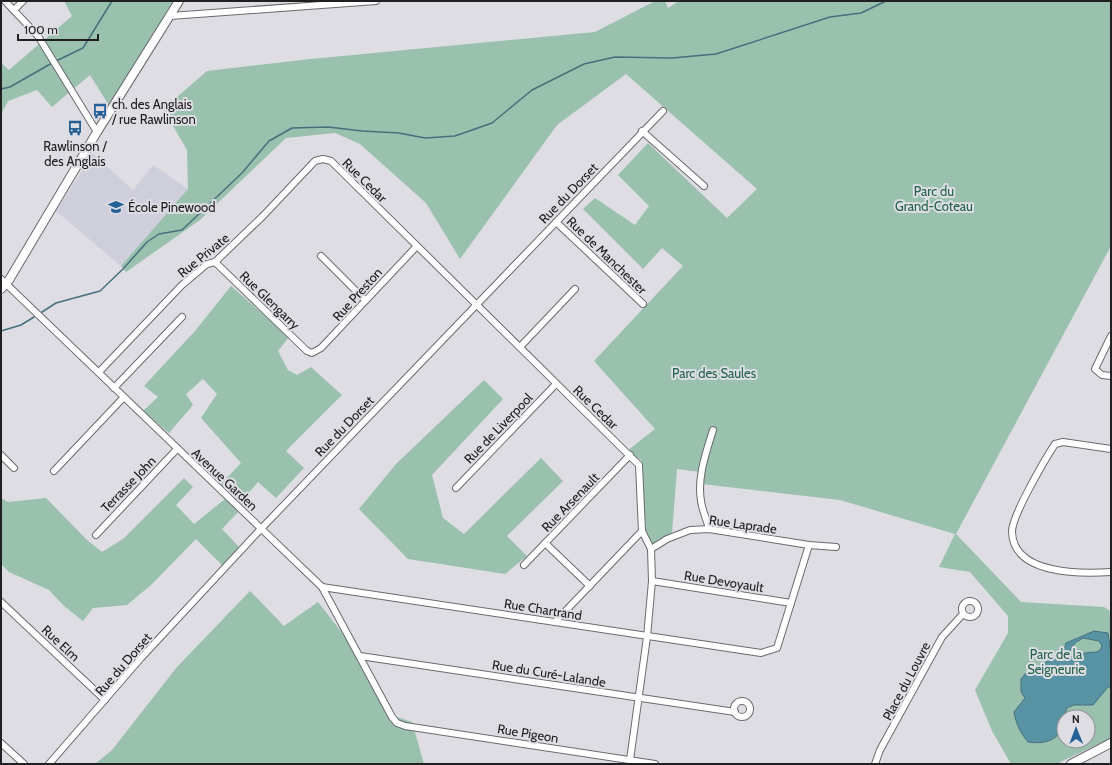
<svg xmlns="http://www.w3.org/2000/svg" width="1112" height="765" font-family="Cabin,sans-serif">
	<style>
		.built { fill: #cfcfdb }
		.green { fill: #9ac0ae; fill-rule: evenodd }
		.water { fill: #5893a4; stroke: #47707d; fill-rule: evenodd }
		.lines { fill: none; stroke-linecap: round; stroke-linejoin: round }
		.stream { stroke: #47707d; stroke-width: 1.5 }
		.minor-casing { stroke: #6a6a6e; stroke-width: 8 }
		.tertiary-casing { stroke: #6a6a6e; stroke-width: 10 }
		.minor { stroke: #fff; stroke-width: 6 }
		.tertiary { stroke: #fff; stroke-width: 8 }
		.labels { text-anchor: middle; stroke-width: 4; stroke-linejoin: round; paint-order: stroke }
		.poi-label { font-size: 13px; fill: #202022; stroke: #dddde3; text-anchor: start }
		.street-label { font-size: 13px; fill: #202022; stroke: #dddde3 }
		.park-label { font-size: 13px; fill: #21624a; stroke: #dddde3 }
	</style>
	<rect width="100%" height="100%" fill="#dddde3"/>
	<path class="built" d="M93,154l40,36 20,-25 35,24 -67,77 -65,-55z"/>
	<g class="green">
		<path d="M64,1h113l-67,106 -20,-32 -38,32 -15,-17 -29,11 -7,13v-51l8,7 63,-54z"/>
		<path d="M655,1h10l3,7 11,-7h432v245l-155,288 65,68 83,5 7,5v126l-55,26h-45l-19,-33 -17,-41 33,-57v-17l-38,-44 -31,-5 16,-33 -115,-34 -138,-16 -2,-12 -23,-3 -5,64 -22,14 -4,-16 -5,-71 -14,-9 28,-22 -61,-68 89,-95 -21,-18 -19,21 -60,-60 12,-11 40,27 14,-19 -31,-31 30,-32 79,75 30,-29 -131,-115 -69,51 -97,134 -34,-56 -66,-59 -25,-11 -49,5 -86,82 -74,52 -5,-6 67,-77 -1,-39 -24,-41 44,-38 104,-12 284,-27zM1064,717h24v24h-24z"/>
		<path d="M231,286l58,51 -11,14 10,19 9,5 14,-8 31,28 -56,56 18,17 -28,30 -18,-16 -17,20 -20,-18 20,-21 -40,-45 16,-24 -14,-15 -17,15 7,11 -24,28 -26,-22 15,-14 -14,-11 51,-55z"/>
		<path d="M484,380l19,19 -71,76 11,43 21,16 77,-76 22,23 -56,55 20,20 -22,18 -97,-15 -49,-50 37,-45z"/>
		<path d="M184,478l9,9 -17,18 18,19 31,-25 13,13 -16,17 17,18 -17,18 -26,-26 -45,46 -24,20 -34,3 -10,13 -20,-16 -14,-15 -40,-18 -8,-8v-66l7,4 38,-4 41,42 15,12 21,-13z"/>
		<path d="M250,591l34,35 34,-24 28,36 16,16 32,62 18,6 12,42h-329l17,-14 65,-83z"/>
	</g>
	<path class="water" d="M1094,631l14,2 3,21v33h-3l-15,18h-19l-7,3c-3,6 -1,12 -4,18 -6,16 -20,18 -35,16 -8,-10 -12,-18 -14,-30l11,-14 -4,-6v-13l5,-6 37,-20 3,-10zM1083,638l16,3 3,5c-3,9 -10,5 -17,7 -3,1 -6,3 -10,5l-6,-2 -1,-3 7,-10z"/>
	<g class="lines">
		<g class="stream">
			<path d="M916,1h8"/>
			<path d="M56,61l27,-13 29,-47"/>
			<path d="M1,89l9,-2 42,-24"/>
			<path d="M42,312l14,-9 44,-12 23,-22 24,-27 12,-8 23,-4 60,-57 27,-32 23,-13 36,-1 34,4 37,2 26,5 30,-2 37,-13 40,-33 52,-26 31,-7 57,1 44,-4 114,-37 31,-4 25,-12"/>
			<path d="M1,331l20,-6 13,-8"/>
		</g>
		<g class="minor-casing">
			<g id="minor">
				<path d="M5,1l33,35 59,96"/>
				<path d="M14,10l9,-9"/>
				<path d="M170,16l206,-15"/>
				<path d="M642,131l62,55"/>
				<path d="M556,222l87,82"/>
				<path d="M321,256l44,44"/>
				<path d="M215,262l92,89 5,2 9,-5 95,-101"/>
				<path d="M1,279l321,308 70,130 5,6 8,3 250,38"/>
				<path d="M1111,336l-16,33 7,6 9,1"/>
				<path d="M520,347l55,-58"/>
				<path d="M99,372l83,-87 25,-21 8,-2 48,-46 52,-55 8,-2 8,2 308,304 3,66 9,18 1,32 -5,56 -17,123"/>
				<path d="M114,388l68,-71"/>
				<path d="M1111,449l-48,-7 -8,2c-11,17 -42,70 -43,87 0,44 70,43 99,41"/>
				<path d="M1,455l13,13"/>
				<path d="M54,471l70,-74"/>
				<path d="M456,488l100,-104"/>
				<path d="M709,529c-2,-9 -7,-19 -8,-28 -4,-24 5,-48 12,-71"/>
				<path d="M96,535l81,-86"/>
				<path d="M545,543l45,43"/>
				<path d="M651,549l16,-10 23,-9 19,-1 100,16 27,2"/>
				<path d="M524,565l106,-110"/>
				<path d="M652,581l139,22"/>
				<path d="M322,587l439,66 16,-5 32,-103"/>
				<circle cx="970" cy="609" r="8"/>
				<path d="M1,602l104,98"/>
				<path d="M555,622l87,-91"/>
				<path d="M360,656l375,56"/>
				<circle cx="742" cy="709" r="8"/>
				<path d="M1,743l23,21"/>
				<path d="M49,764l92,-106 116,-125 406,-422"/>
				<path d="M875,764l5,-14 62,-113 21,-23"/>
			</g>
		</g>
		<g class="tertiary-casing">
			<g id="tertiary">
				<path d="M1,289l8,-9 88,-148 82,-131"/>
				<path d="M1071,764l40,-21"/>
			</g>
		</g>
		<use href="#minor" class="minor"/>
		<use href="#tertiary" class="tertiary"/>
	</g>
	<defs>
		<g id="bus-bare" transform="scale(1.2)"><path d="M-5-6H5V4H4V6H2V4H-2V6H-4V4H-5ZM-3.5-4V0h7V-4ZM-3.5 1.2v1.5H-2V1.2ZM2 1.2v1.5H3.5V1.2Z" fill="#245f96" stroke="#dddde3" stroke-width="2.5" paint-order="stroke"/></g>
		<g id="school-bare" transform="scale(1.2)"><path d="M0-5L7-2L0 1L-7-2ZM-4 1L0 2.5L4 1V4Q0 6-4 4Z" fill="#245f96" stroke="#dddde3" stroke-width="2.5" paint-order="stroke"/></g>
	</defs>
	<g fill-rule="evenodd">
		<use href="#bus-bare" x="100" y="111"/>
		<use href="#bus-bare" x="75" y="128"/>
		<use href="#school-bare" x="116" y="207"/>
	</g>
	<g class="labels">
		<g class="poi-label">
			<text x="112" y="109">ch. des Anglais<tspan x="112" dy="15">/ rue Rawlinson</tspan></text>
			<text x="75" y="151" text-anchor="middle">Rawlinson /<tspan x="75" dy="15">des Anglais</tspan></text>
			<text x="128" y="212">École Pinewood</text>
		</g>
		<g class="street-label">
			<text transform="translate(365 180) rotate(45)" y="5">Rue Cedar</text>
			<text transform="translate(568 193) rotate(-46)" y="5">Rue du Dorset</text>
			<text transform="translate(203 255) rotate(-39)" y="5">Rue Private</text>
			<text transform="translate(607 255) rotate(44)" y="5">Rue de Manchester</text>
			<text transform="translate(357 294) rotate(-48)" y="5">Rue Preston</text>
			<text transform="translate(270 300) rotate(44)" y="5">Rue Glengarry</text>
			<text transform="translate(596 407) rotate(44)" y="5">Rue Cedar</text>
			<text transform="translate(344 426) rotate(-46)" y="5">Rue du Dorset</text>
			<text transform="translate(498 428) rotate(-46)" y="5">Rue de Liverpool</text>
			<text transform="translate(225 479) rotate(43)" y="5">Avenue Garden</text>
			<text transform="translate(128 484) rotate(-46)" y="5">Terrasse John</text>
			<text transform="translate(570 502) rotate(-46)" y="5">Rue Arsenault</text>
			<text transform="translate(743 524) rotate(8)" y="5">Rue Laprade</text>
			<text transform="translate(724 581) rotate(9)" y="5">Rue Devoyault</text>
			<text transform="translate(543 609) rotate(9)" y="5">Rue Chartrand</text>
			<text transform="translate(61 643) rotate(43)" y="5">Rue Elm</text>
			<text transform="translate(123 664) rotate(-49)" y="5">Rue du Dorset</text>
			<text transform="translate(549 673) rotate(9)" y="5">Rue du Curé-Lalande</text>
			<text transform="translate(906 681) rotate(-62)" y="5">Place du Louvre</text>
			<text transform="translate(528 733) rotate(9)" y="5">Rue Pigeon</text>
		</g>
		<g class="park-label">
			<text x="934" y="196">Parc du<tspan x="934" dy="15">Grand-Coteau</tspan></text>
			<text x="714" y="378">Parc des Saules</text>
			<text x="1056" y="659">Parc de la<tspan x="1056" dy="15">Seigneurie</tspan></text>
		</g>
	</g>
	<rect width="1112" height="765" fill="none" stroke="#202022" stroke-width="4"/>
	<g transform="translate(1076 729) rotate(359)"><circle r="19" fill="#dddde3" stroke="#919196"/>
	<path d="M0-3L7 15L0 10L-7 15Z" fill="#245f96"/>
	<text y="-6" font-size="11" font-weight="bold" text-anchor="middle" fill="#202022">N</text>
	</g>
	<path d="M18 34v6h80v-6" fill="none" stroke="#202022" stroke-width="2"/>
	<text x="24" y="34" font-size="12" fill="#202022" stroke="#dddde3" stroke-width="3" paint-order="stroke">100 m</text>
</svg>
